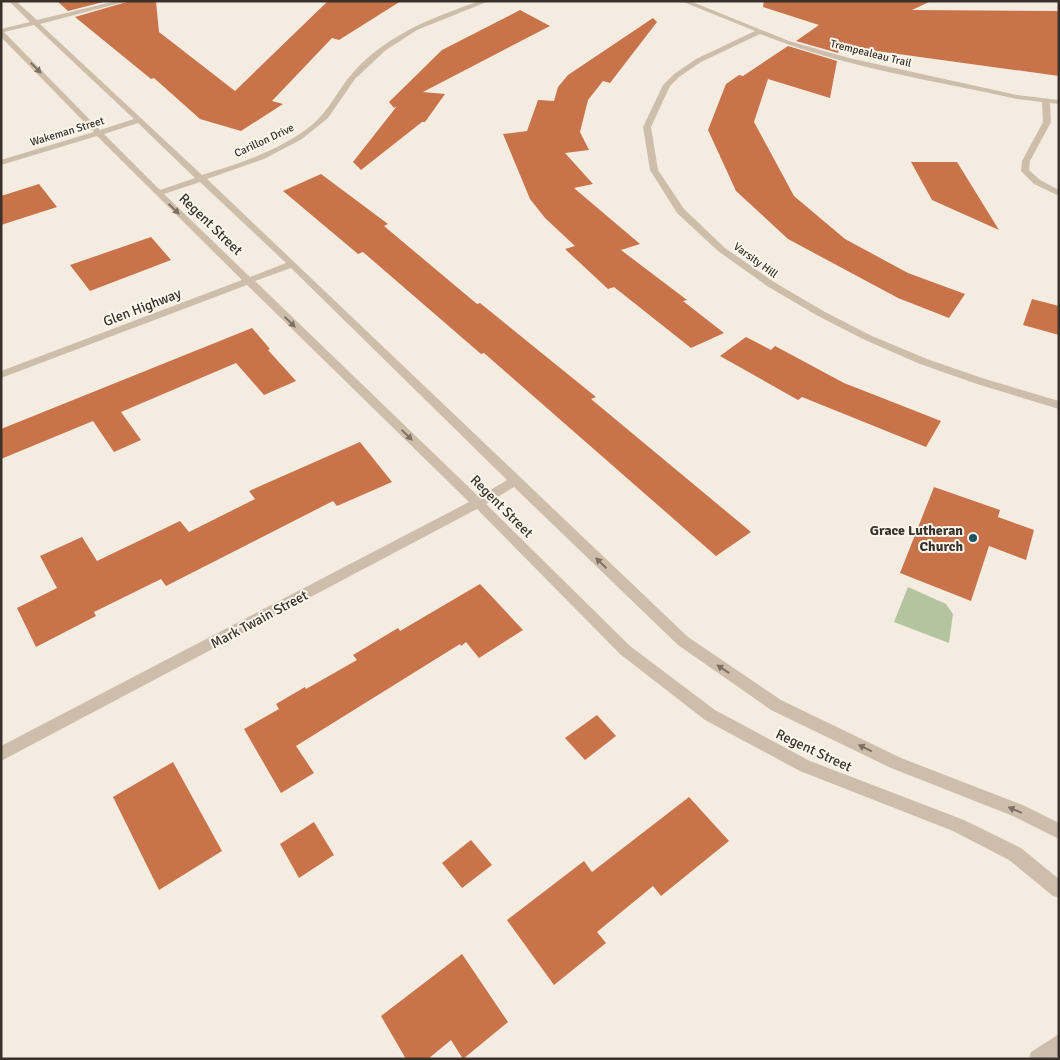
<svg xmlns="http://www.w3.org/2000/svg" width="1060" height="1060" font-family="Signika,sans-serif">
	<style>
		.green { fill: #b4c49f }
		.building { fill: #c9734a }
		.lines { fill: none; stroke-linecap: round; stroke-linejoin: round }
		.minor { fill: #cdbeab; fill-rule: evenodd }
		.oneway { fill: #7d7065 }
		.poi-dot { fill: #1e545e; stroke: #fbf6ed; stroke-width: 2 }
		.labels { text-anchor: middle; stroke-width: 4; stroke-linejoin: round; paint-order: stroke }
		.far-street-label { font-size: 11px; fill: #3b312b; stroke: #fbf6ed }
		.street-label { font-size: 14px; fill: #3b312b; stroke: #fbf6ed }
		.poi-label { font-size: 14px; font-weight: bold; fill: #3b312b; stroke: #fbf6ed; text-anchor: end }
	</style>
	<rect width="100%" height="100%" fill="#f4ece0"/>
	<path class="green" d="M908,587l38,17 7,10 -4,29 -55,-21z"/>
	<g class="building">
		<path d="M57,1h50l-39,10z"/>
		<path d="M130,1h26l3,31 76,59 93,-90h73l-62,39 -7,-2 -60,63 11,3 -42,27 -41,-12 -46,-41 -3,1 -76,-62z"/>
		<path d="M764,1h167l-19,9 147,1v65l-219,-30 -2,7 -42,-12 23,-16 -56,-18z"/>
		<path d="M520,10l30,16 -127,66 22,2 -20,28h-3l-61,48 -8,-8 44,-56 -3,2 -5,-6 53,-52z"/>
		<path d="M653,18l4,4 -47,61 -7,-2 -15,19 -8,32 9,18 -24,3 28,31 -19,4 66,56 -19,6 66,50 -4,1 41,32 -33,15 -77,-61 -6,2 -43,-40 10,-3 -30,-28 -15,-19 -27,-65 24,-3 11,-31 16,1 4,-14 10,-12z"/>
		<path d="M788,46l49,15 -7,37 -62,-19 -14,43 40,74 51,43 63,34 57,21 -16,24 -51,-20 -110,-59 -52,-48 -28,-61 18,-46 13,-9 4,1z"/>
		<path d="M911,162h46l42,68 -67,-30z"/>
		<path d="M321,174l67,50 -4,2 93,78 3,-1 116,94 -5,2 160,133 -35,24 -232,-203 -3,1 -118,-102 -5,2 -75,-63z"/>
		<path d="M39,184l18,23 -56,18v-29z"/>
		<path d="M151,237l20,23 -81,31 -20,-26z"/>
		<path d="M1032,299l27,7v29l-36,-10z"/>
		<path d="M252,328l18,21 -2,1 28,31 -32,14 -28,-32 -115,49 20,28 -27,12 -21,-31 -92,38v-30z"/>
		<path d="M746,337l25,13 4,-4 69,37 97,38 -15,26 -124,-50 -4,3 -78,-44z"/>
		<path d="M360,442l32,40 -55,24 -4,-5 -167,85 -5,-7 -67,33 2,4 -60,31 -19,-39 40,-20 -17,-32 42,-19 15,24 83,-40 9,11 66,-33 -6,-8z"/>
		<path d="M934,487l66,23 -2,7 36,13 -8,30 -37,-14 -18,55 -71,-28z"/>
		<path d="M480,584l43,46 -44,28 -13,-16 -5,4 -1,-2 -164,102 18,27 -33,20 -37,-64 35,-20 -3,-5 29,-17 1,2 51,-29 -4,-5 45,-27 2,3z"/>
		<path d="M597,715l19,21 -31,24 -20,-22z"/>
		<path d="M173,762l49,89 -63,39 -46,-93z"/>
		<path d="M689,797l40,44 -68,55 -8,-10 -56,46 9,11 -52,42 -47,-65 77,-59 8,11z"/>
		<path d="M314,822l20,33 -35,23 -19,-34z"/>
		<path d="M471,840l21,25 -30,23 -20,-25z"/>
		<path d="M462,954l46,68 -45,37 -12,-19 -23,19h-22l-25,-43z"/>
	</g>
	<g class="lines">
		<g class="minor">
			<path d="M9,1h7l21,19 79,-19h12l-88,23 162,151c38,-12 80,-25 111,-51 16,-14 24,-32 37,-48 27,-32 64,-51 102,-65 13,-5 24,-10 37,-10l-72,29 -31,20 -31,29 -27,39 -26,21 -38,20 -57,20 481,458 93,63 120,58 124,48 34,17v16l-46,-23 -122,-48 -120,-58 -93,-65 -164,-158 -28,17 144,142 85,64 95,51 154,59 57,28 38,31v19l-6,-2 -44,-36 -56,-29 -153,-60 -95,-51 -85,-66 -143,-145 -476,252v-15l468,-244 -222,-217 -246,93v-7l241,-91 -145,-144 -96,29v-5l93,-28 -93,-95v-8l29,-7zM34,25l100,94 -34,11 -96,-98zM138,123l57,55 -35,12 -56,-56zM200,182l86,81 -36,14 -86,-83zM291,268l216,212 -28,17 -224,-216z"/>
			<path d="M681,1h9l99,40 60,17 168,37 42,5v4l-9,-1 1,19 -21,39 -1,9 11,10 19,10v6l-25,-12 -13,-13 1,-10 21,-39 -1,-20 -25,-3c-86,-19 -175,-32 -257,-65l-59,28 -22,15 -9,9 -19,41 7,43 26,39 41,39 49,34 51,30 47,24 55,23 58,20 74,22v8l-82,-25 -57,-20 -55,-24 -47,-24 -51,-30 -49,-35 -41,-38 -27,-43 -7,-43 20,-42 11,-11 22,-15 59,-28z"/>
			<path d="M1059,1034v21l-5,4h-25l2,-7z"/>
		</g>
	</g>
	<defs><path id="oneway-solid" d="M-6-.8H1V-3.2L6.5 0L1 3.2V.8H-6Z" transform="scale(1.25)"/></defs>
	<g class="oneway">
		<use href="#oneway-solid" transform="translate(36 68) rotate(45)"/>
		<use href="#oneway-solid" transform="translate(174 209) rotate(44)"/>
		<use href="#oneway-solid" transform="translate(290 322) rotate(44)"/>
		<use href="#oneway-solid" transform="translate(407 435) rotate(44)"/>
		<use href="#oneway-solid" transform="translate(601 563) rotate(-136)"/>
		<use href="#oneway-solid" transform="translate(723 669) rotate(-146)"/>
		<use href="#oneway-solid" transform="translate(865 748) rotate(-154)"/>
		<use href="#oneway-solid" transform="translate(1015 810) rotate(-157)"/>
	</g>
	<circle class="poi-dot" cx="973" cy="538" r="5"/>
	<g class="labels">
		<g class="far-street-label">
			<text transform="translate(871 53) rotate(14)" y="4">Trempealeau Trail</text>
			<text transform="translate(67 131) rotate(-17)" y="4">Wakeman Street</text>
			<text transform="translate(264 140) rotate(-25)" y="4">Carillon Drive</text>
			<text transform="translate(756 260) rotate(36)" y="4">Varsity Hill</text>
		</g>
		<g class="street-label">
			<text transform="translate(211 224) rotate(44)" y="5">Regent Street</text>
			<text transform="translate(142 307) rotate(-21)" y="5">Glen Highway</text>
			<text transform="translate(502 506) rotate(45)" y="5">Regent Street</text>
			<text transform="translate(259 619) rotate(-28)" y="5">Mark Twain Street</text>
			<text transform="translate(814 750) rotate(25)" y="5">Regent Street</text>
		</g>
		<g class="poi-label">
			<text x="963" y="535">Grace Lutheran<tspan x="963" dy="16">Church</tspan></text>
		</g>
	</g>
	<rect width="1060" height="1060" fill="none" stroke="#3b312b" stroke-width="5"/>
</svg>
